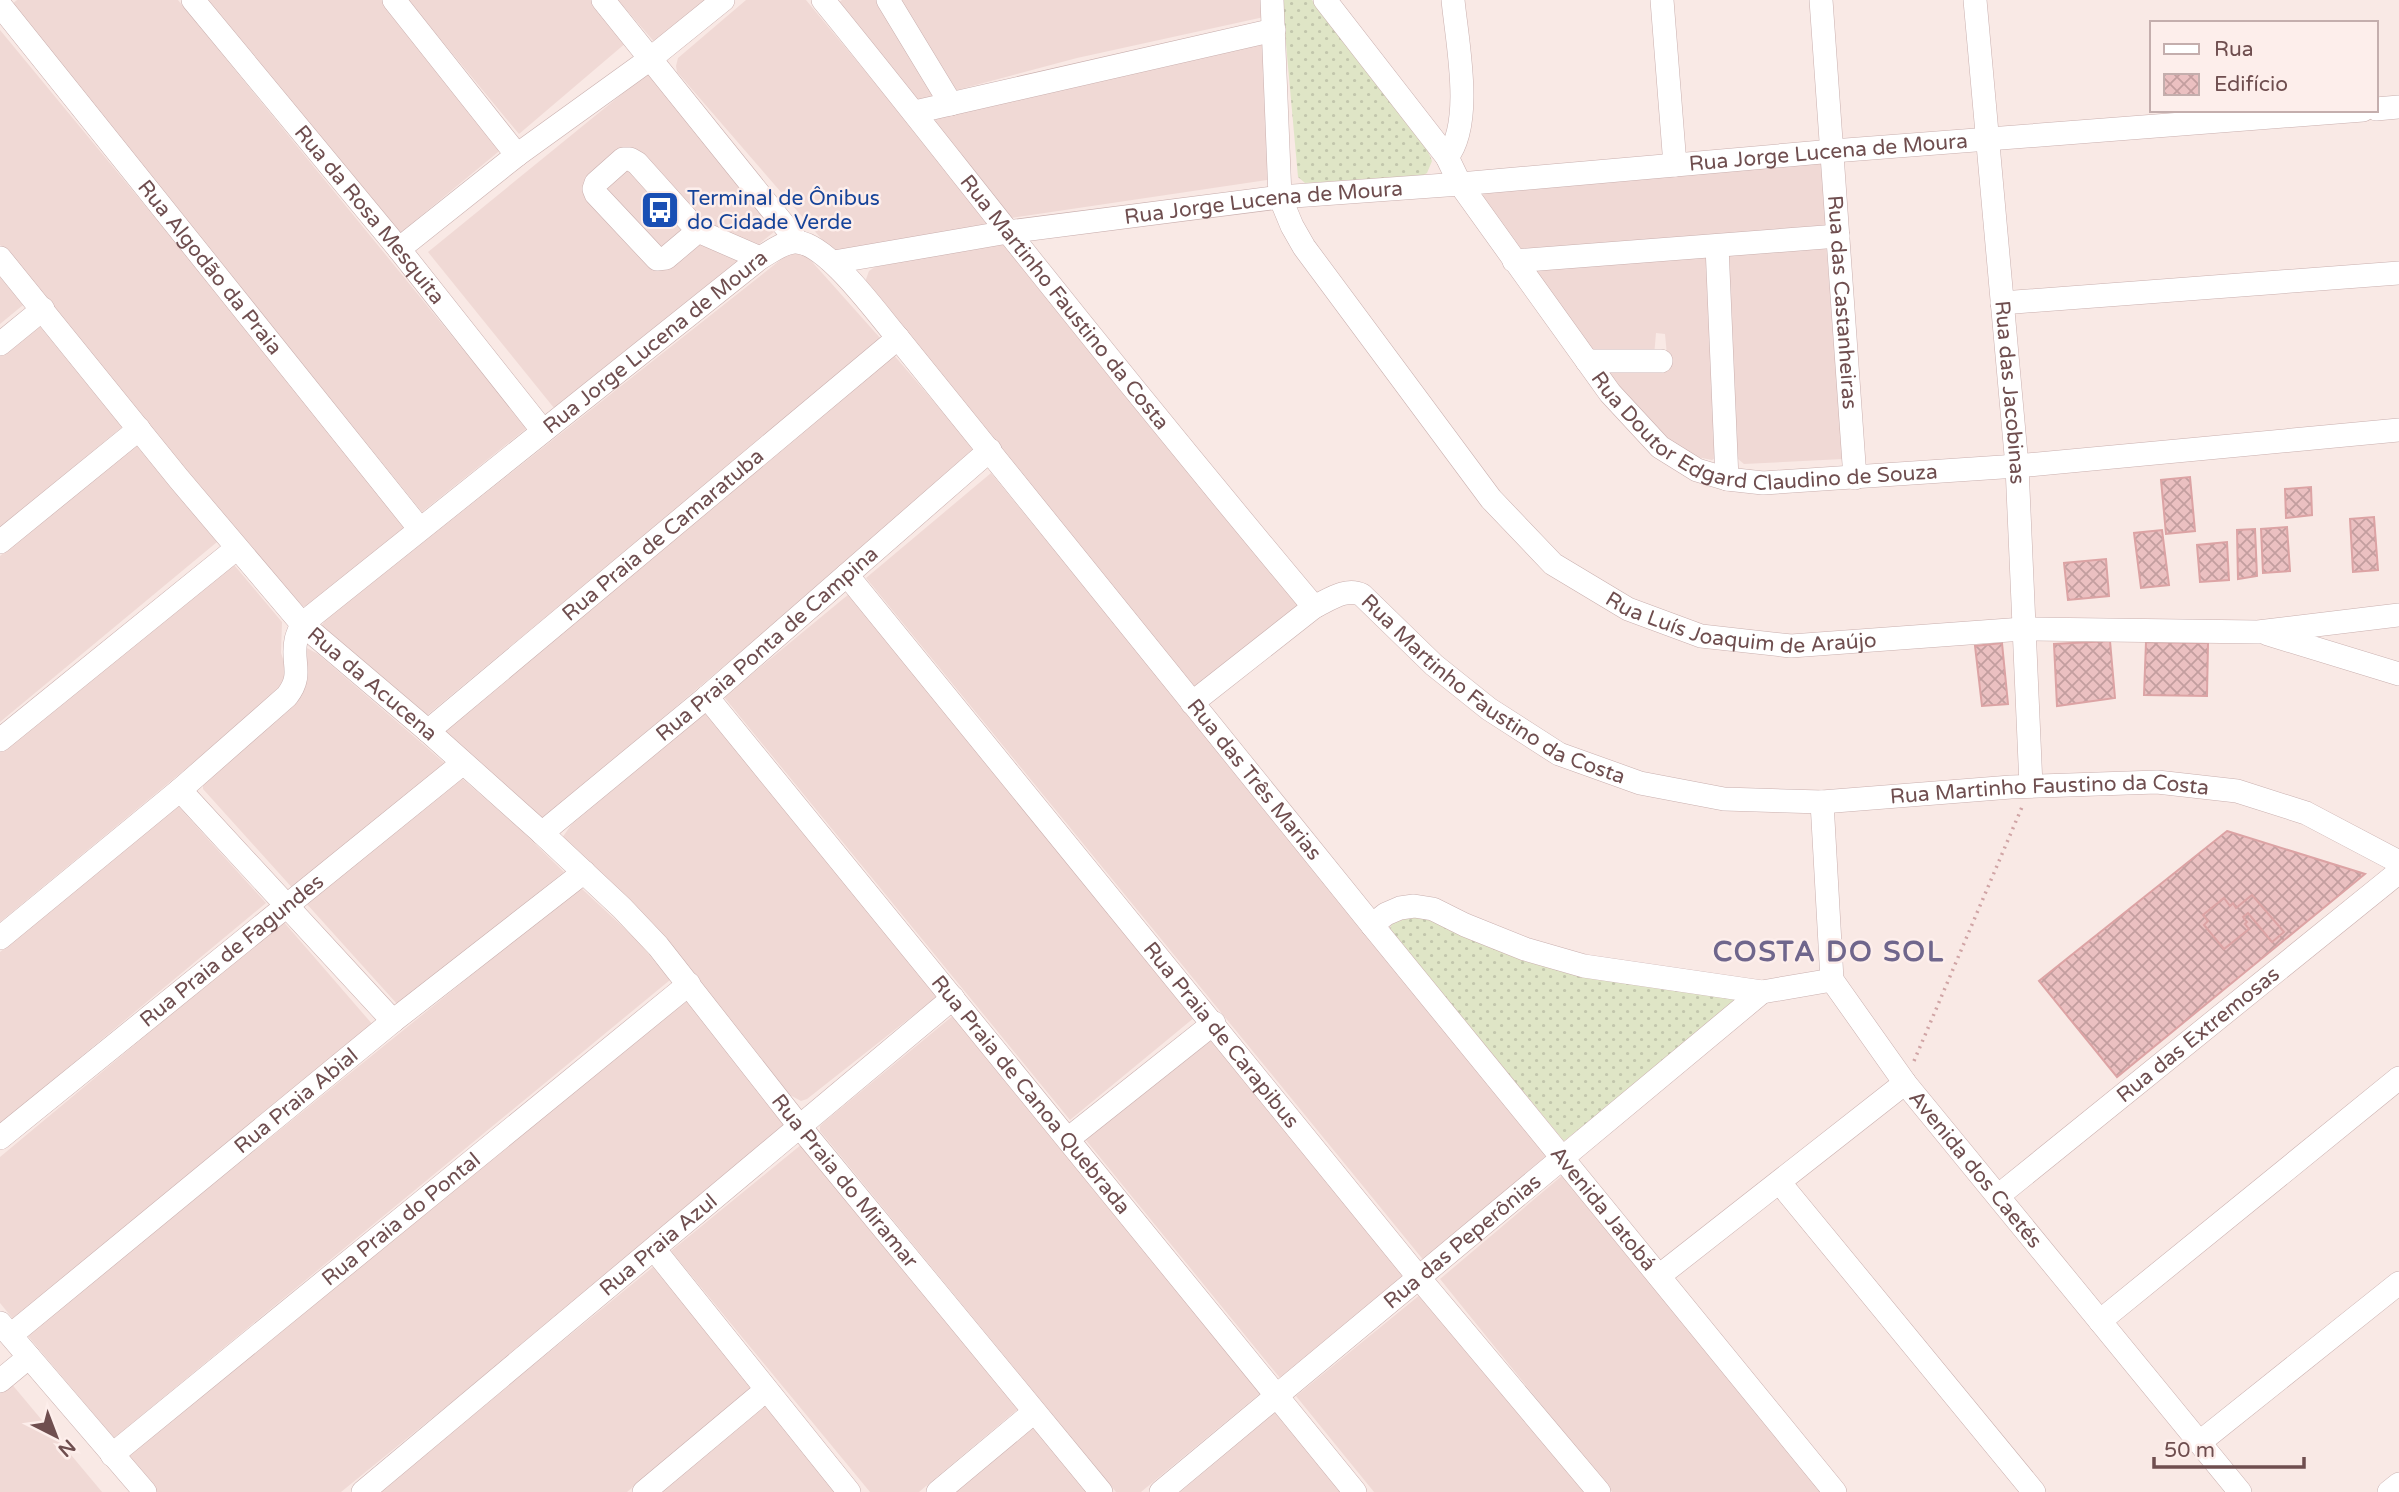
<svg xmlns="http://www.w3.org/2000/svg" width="2399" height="1492" font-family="'Varela Round',sans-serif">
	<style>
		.residential { fill: #f0d9d5 }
		.grass { fill: url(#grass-dots) }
		.building { fill: url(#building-cross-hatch); stroke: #dca3a4; stroke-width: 2 }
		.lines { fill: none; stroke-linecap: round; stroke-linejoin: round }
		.minor-casing { stroke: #c9afae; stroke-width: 24 }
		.path { stroke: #d0a4a5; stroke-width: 3.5; stroke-dasharray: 2 5; stroke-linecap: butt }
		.minor { stroke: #fff; stroke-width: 23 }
		.labels { text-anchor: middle; stroke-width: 5; stroke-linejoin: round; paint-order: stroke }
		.street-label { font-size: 21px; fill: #6f4e4f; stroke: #fdeeeb }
		.transit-label { font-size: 21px; fill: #164399; stroke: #fdeeeb; text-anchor: start }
		.district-label { font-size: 28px; font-weight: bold; letter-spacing: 2px; fill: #6f668c; stroke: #fdeeeb }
	</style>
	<defs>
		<pattern id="grass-dots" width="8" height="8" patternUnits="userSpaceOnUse" patternTransform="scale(1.75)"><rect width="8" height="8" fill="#dfe5c6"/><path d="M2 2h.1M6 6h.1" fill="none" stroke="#c2c6ac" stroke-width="1.8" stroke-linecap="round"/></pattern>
		<pattern id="building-cross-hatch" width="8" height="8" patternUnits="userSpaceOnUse" patternTransform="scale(1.75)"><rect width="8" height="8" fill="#ebc0c1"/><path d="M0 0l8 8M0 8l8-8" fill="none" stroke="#c39e9f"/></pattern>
	</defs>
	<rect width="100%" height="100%" fill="#f9e9e5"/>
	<g class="residential">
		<path d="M17,0h161l349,428 -105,84 -410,-508z"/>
		<path d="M206,0h176l121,148 -104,86z"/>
		<path d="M408,0h185l34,42 -108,92z"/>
		<path d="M618,0h93l-55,44z"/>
		<path d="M746,0h60l187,225 -153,27 -15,-9 -148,-171 -1,-6 2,-8z"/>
		<path d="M842,0h421l1,17 -187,41 -157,42 -3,-1 -78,-97z"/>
		<path d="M0,30l408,494 -100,82 -9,1 -6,-2 -293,-360z"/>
		<path d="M1265,44l9,135 -263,39 -76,-96 2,-6 257,-61z"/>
		<path d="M649,72l130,156 -225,180 -126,-156z"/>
		<path d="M1822,161l5,69 -308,20 -37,-52 2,-7z"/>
		<path d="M1003,243l297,361 -106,86 -329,-408 4,-11 6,-4z"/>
		<path d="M1826,243l17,216 -99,5 -6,-5 -3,-5 -9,-204z"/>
		<path d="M798,246l83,93 -456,378 -103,-86v-6l3,-5z"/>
		<path d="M1709,251l6,207 -3,2 -15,-3 -34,-21 -62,-68 67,-2 -3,-32 -9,-1 -2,23 -64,-2 -61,-89z"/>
		<path d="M0,277l23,28 -23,19z"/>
		<path d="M38,324l84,103 -122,101v-173z"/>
		<path d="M893,354l84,98 -435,368 -95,-86 -2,-4z"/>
		<path d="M135,444l82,98 -217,180v-166z"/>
		<path d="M991,473l561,685 -127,104 -559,-684z"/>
		<path d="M230,560l52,62 -1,31 7,20 -8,18 -280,231v-173z"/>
		<path d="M849,594l346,423 -125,103 -346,-423z"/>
		<path d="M307,648l11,6 106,91 99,87 41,40 -166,133 -195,-216v-8l99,-88 6,-14 -4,-17v-11z"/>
		<path d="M706,712l233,283 -132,104 -6,2 -11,-6 -129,-162 -99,-95 9,-13z"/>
		<path d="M178,806l88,97 -266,221v-172z"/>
		<path d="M580,887l56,52 34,41 -556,458 -87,-103z"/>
		<path d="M283,921l90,104 -360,294 -13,-16v-146z"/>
		<path d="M686,1000l103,128 -448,364h-184l-30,-35z"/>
		<path d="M955,1014l307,378 -121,100h-25l-296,-361v-5l4,-4z"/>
		<path d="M1211,1038l194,239 -125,101 -195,-239z"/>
		<path d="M802,1144l216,265 -99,83h-49l-199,-241z"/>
		<path d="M1564,1174l257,318h-209l-172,-213z"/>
		<path d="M653,1267l99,121 -125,104h-249z"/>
		<path d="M1421,1294l163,198h-210l-78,-96z"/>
		<path d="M10,1382l92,110h-102v-101z"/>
		<path d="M766,1404l72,88h-177z"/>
		<path d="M1277,1411l67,81h-164z"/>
		<path d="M1033,1428l54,64h-132z"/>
	</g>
	<g class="grass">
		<path d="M1282,0h30l113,144 7,17 -5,12 -5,3 -117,7 -7,-6z"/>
		<path d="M1413,915l322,83v4l-3,5 -168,134 -174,-211c1,-11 14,-12 23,-15z"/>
	</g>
	<g class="building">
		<path d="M2190,477l5,54 -29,3 -5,-54z"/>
		<path d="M2311,487l1,28 -26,3 -1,-29z"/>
		<path d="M2374,517l4,53 -25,2 -3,-53z"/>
		<path d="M2287,527l3,44 -27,2 -2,-44z"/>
		<path d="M2255,529l2,47 -19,3 -1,-49z"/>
		<path d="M2162,530l7,55 -28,3 -7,-55z"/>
		<path d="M2227,542l2,38 -29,2 -3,-37z"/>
		<path d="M2106,559l3,37 -41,4 -4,-37z"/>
		<path d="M2110,641l5,57 -58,8 -3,-62z"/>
		<path d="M2146,642l62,1 -1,53 -63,-1z"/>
		<path d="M2002,643l6,61 -26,2 -7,-60z"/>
		<path d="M2227,831l138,43 -248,203 -78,-96z"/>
		<path d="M2252,895l32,37 -12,10 -24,-29 -5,4 4,5 -2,2 4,5 -25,20 -20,-24 4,-4 -5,-6 21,-17 6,8 3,-3 3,5z"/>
	</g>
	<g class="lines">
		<g class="minor-casing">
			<g id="minor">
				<path id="s1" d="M193,0l206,249 144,182"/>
				<path d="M394,0l123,155"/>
				<path d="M603,0l194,241"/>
				<path id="s2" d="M823,0c63,77 124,155 186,233 100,126 202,251 305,374 15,-7 32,-20 48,-12l72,70 55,44 70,45 81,29 84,16 98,3 189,-15 146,-5 80,9 69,22 93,49"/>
				<path d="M888,0l63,104"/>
				<path id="s3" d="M1272,0l8,197 12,29 12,21 187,252 62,65 75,45 73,27 90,10 232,-17 235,3 141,-17"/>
				<path id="s4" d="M1325,0l122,157 13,27 150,209 50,54 37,23 30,9 36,4 254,-17 382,-36"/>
				<path d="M1662,0l13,165"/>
				<path id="s5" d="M1821,0l34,478"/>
				<path id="s6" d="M1975,0l42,466 14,320"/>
				<path id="s7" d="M0,5l419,523"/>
				<path d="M2376,109l23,-2"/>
				<path d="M915,112l359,-82"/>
				<path d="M1447,157c27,-34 10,-115 6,-157"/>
				<path d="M698,231l-32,27 -9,1 -61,-65 -2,-5 2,-6 27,-24h7l7,4 61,68 62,27"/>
				<path d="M1717,246l10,233"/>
				<path d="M399,249l118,-94 133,-96 73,-59"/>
				<path id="s8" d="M0,258l179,221 123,145 126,107 114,102 80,75 36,38 142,181 301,365"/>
				<path d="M1514,261l324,-25"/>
				<path id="s9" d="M834,262l174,-30 272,-35 180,-13 373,-33 530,-41"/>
				<path d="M2002,303l397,-30"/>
				<path d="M0,344l43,-35"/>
				<path d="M1587,361h74"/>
				<path d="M0,542l139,-113"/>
				<path id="s10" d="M847,575l573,704 179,213"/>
				<path d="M2268,634l131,40"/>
				<path id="s11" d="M707,697l648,795"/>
				<path d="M1192,703l122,-96"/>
				<path id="s12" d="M428,731l470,-393"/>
				<path d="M0,740l237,-192"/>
				<path d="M180,790l213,231"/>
				<path id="s13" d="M1822,802l10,178 73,103 335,409"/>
				<path id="s14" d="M542,833l165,-136 283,-247"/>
				<path d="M1372,925l14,-11 14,-6 14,-2 19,3 32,16 60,24 59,17 178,26 70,-12"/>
				<path id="s15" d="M0,938l180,-148 107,-94c17,-22 4,-33 9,-56 1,-5 4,-11 6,-16l458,-366c11,-6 23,-16 35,-16 31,-1 83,73 103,96l474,587 463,567"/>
				<path id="s16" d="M0,1138l463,-375"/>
				<path d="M1068,1139l146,-116"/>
				<path d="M1780,1183l254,309"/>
				<path id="s17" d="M1998,1196l401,-324"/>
				<path d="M654,1249l195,243"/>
				<path d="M1659,1276l246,-193"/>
				<path d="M2100,1321l299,-243"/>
				<path d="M0,1323l145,169"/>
				<path id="s18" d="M11,1335l382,-314 191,-149"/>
				<path d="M0,1381l29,-24"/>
				<path d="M2200,1442l199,-159"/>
				<path id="s19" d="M112,1455l577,-471"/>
				<path id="s20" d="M363,1492l590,-494"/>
				<path d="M644,1492l122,-102"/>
				<path d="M938,1492l96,-80"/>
				<path id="s21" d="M1161,1492l601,-500"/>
				<path d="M2389,1492l10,-8"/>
			</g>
		</g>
		<path class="path" d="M1914,1061l108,-254"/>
		<use href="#minor" class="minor"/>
	</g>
	<defs>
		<g id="bus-square" transform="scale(2.0125)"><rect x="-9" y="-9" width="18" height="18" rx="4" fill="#1a4fb4" stroke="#fdeeeb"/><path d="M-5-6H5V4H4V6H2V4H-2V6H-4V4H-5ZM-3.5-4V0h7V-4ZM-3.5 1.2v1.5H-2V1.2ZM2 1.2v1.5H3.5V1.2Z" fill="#fff"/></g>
	</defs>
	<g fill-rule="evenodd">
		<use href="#bus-square" x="660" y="210"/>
	</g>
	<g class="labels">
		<g class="street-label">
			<text dy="7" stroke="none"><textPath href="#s9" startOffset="1001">Rua Jorge Lucena de Moura</textPath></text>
			<text dy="7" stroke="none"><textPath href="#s9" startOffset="434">Rua Jorge Lucena de Moura</textPath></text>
			<text dy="7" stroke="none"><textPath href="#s1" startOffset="278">Rua da Rosa Mesquita</textPath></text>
			<text dy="7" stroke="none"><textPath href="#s7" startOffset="336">Rua Algodão da Praia</textPath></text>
			<text dy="7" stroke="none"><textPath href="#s2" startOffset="387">Rua Martinho Faustino da Costa</textPath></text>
			<text dy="7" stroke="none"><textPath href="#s5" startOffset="303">Rua das Castanheiras</textPath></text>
			<text dy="7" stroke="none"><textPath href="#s15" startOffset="903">Rua Jorge Lucena de Moura</textPath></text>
			<text dy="7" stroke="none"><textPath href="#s6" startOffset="394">Rua das Jacobinas</textPath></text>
			<text dy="7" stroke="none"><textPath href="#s4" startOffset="654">Rua Doutor Edgard Claudino de Souza</textPath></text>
			<text dy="7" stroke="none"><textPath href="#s12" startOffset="306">Rua Praia de Camaratuba</textPath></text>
			<text dy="7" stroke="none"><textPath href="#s3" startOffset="859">Rua Luís Joaquim de Araújo</textPath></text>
			<text dy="7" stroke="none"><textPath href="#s14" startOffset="294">Rua Praia Ponta de Campina</textPath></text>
			<text dy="7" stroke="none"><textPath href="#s8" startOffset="567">Rua da Acucena</textPath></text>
			<text dy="7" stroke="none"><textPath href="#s2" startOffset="996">Rua Martinho Faustino da Costa</textPath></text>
			<text dy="7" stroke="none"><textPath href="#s15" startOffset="1787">Rua das Três Marias</textPath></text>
			<text dy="7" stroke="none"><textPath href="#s2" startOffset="1584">Rua Martinho Faustino da Costa</textPath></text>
			<text dy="7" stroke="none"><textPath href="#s16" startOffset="298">Rua Praia de Fagundes</textPath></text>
			<text dy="7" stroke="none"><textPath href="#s10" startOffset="593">Rua Praia de Carapibus</textPath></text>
			<text dy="7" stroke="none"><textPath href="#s17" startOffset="257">Rua das Extremosas</textPath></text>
			<text dy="7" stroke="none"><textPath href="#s11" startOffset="513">Rua Praia de Canoa Quebrada</textPath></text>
			<text dy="7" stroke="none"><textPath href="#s18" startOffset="369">Rua Praia Abial</textPath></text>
			<text dy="7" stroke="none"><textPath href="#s13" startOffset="416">Avenida dos Caetés</textPath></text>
			<text dy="7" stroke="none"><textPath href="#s8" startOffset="1255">Rua Praia do Miramar</textPath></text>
			<text dy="7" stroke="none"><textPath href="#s15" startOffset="2340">Avenida Jatobá</textPath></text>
			<text dy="7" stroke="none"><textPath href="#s19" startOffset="373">Rua Praia do Pontal</textPath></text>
			<text dy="7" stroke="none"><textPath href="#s21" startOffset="392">Rua das Peperônias</textPath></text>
			<text dy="7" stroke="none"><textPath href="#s20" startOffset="385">Rua Praia Azul</textPath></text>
		</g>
		<g class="transit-label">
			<text x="687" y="205">Terminal de Ônibus<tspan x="687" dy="24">do Cidade Verde</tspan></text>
		</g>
		<g class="district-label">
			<text x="1829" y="961">COSTA DO SOL</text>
		</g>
	</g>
	<rect x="2150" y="21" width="228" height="91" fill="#fdeeeb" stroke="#c4aead" stroke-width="2"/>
	<rect x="2164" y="44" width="35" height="10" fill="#ffffff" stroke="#c4aead" stroke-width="2"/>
	<text x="2214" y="56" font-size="21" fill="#6f4e4f">Rua</text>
	<rect x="2164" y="74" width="35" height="21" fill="url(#building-cross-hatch)" stroke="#c4aead" stroke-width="2"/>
	<text x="2214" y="91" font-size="21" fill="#6f4e4f">Edifício</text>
	<g transform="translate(56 1436) rotate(138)" stroke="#fdeeeb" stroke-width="5" paint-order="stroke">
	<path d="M0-5L12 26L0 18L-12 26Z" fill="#6f4e4f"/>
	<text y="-10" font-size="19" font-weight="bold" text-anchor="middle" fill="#6f4e4f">N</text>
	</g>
	<path d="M2154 1457v10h150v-10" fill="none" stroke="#6f4e4f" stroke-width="3.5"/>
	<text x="2164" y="1457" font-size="21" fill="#6f4e4f" stroke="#fdeeeb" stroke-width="5" paint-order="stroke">50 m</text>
</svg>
